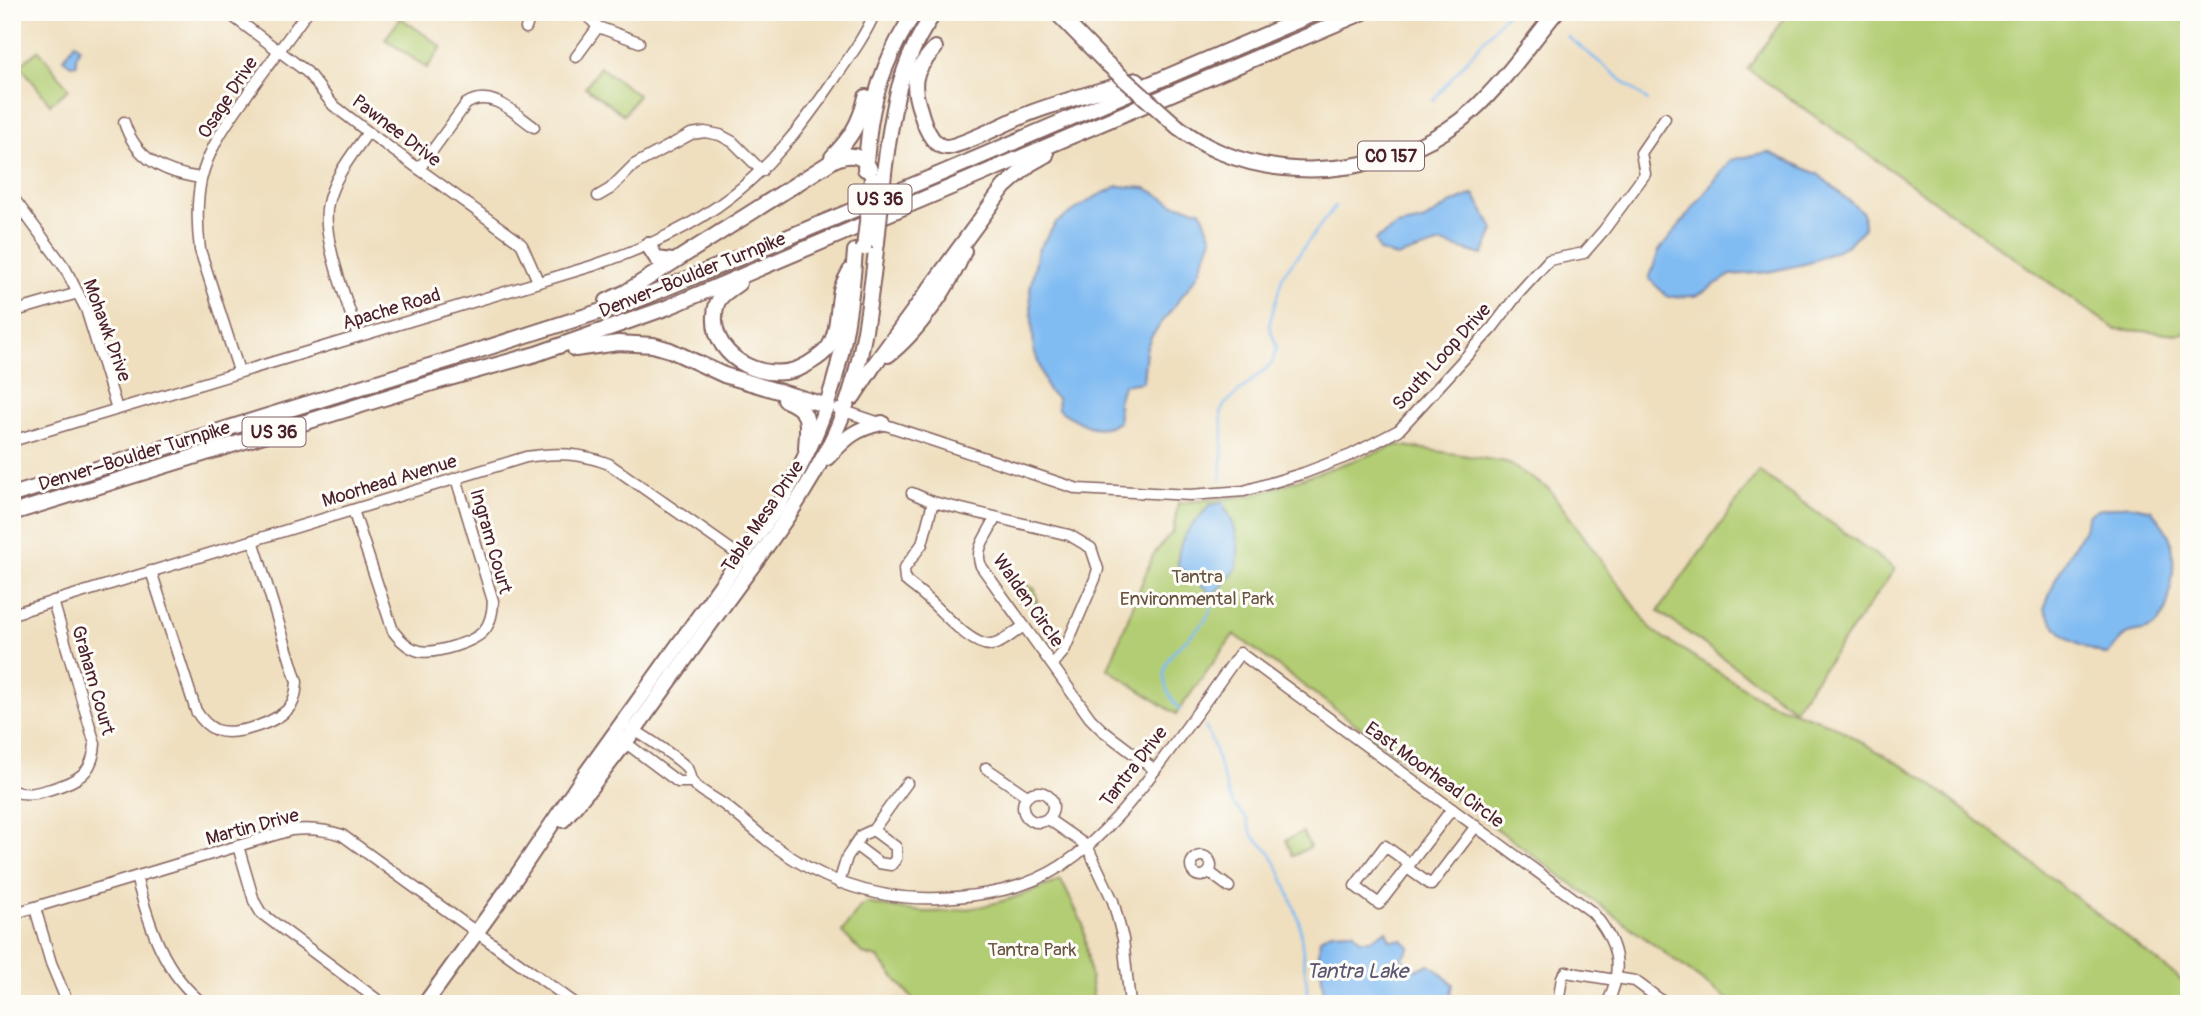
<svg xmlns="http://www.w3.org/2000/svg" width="2201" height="1016" font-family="Pangolin,sans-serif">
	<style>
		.green { fill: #b2cd73; stroke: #7e764f; stroke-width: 2 }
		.water { fill: #80bbf2; stroke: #656d8e; stroke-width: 2 }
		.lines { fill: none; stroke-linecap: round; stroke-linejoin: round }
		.stream { stroke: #80bbf2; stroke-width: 2.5 }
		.minor-casing { stroke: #84625f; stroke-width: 13 }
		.highway-casing { stroke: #84625f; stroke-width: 18 }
		.minor { stroke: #fff; stroke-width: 10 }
		.highway { stroke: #fff; stroke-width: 14 }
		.highway-bridge-casing { stroke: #84625f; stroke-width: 18; stroke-linecap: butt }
		.highway-bridge { stroke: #fff; stroke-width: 14 }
		.labels { text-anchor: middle; stroke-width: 6; stroke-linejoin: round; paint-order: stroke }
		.shield { fill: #fdfcf7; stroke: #806168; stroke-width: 2 }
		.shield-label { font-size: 18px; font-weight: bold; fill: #4a1f2b }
		.street-label { font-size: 19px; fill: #4a1f2b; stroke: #fdfcf7 }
		.park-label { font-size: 19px; fill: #695341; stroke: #fdfcf7 }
		.water-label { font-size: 21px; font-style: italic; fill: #5d5671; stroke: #fdfcf7 }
	</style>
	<rect width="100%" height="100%" fill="#fdfcf7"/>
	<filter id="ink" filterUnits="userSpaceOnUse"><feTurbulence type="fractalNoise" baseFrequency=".0143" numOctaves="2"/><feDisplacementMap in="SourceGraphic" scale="14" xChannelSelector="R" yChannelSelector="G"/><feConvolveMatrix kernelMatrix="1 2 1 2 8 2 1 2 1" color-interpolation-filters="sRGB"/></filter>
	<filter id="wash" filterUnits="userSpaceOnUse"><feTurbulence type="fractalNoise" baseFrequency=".00686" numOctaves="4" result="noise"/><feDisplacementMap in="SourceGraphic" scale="28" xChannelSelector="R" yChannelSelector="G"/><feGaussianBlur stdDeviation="1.57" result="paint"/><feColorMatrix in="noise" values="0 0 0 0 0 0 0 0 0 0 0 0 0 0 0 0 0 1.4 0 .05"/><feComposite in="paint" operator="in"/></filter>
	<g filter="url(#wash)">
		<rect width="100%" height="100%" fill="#efdfbf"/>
		<g class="green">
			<path d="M1788,12h401v319l-9,3 -65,-5 -367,-260z"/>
			<path d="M401,18l41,29 -15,21 -42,-29z"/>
			<path d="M39,50l30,39 -19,15 -30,-39z"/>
			<path d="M600,67l38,28 -14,20 -39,-28z"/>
			<path d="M1398,445l108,17 43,27 104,142 112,70 65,23 92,53 267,209v18h-455l-500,-370 -58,80 -68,-45 45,-114 20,-24 5,-28 76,-8z"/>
			<path d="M1759,471l136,98 -101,140 -136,-98z"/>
			<path d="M1026,585l9,4 2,13 -6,4 -11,-5 -5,-8 7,-7 3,1z"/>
			<path d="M1303,832l7,15 -17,9 -7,-16z"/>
			<path d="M1061,880l22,44 11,80h-177l-39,-46 -15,-4 -21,-22 18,-25 7,-4c21,4 42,9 64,9 46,0 88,-15 130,-32z"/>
		</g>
		<g class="water">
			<path d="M75,43l5,4 -4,10 1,7 -6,1 -8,-6z"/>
			<path d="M1768,152l50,22 45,39 1,15 -16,17 -39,18 -41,9 -37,3 -35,21 -28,1 -19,-18 10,-28 72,-91z"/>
			<path d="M1118,186l28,2 28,16 27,6 11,28 -15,38 -46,61 -5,13 -3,32 -20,3 -5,17 1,20c-24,13 -40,1 -61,-13l-1,-11 -9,-7 -14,-41 -4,-60 8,-40 18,-27 37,-25z"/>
			<path d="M1474,194l20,36 -11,25 -42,-12 -44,14 -18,-6 -4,-11 22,-14 26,-5 27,-17z"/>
			<path d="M1221,503c14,16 20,42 16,62 -1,7 -8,14 -13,19 -4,5 -6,7 -13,9l-33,-27c-2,-28 15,-41 32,-61z"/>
			<path d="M2128,505l24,5c5,9 14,18 18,28 7,19 2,71 -13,86 -8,8 -21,7 -31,11 -6,3 -13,14 -18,20 -34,-10 -46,-15 -64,-46l12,-31 28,-49 4,-14 9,-5z"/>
			<path d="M1353,931l7,9h9l17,-9 4,9h12l8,7 -8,12 14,11 13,-6 24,20 -4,20h-124l-6,-52 1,-14 11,-6z"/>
		</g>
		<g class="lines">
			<g class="stream">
				<path d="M1567,36l81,65"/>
				<path d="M1433,100l75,-88"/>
				<path d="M1221,480l2,-46 -2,-21 3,-8 48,-42 5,-15 -8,-23 14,-50 52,-69"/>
				<path d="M1223,506l2,-5"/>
				<path d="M1180,710c-52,-63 39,-68 33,-118"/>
				<path d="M1205,726l8,18 16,52 4,8 14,15 5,16 18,17 11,21 18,47 10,84"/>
			</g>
		</g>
	</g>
	<g filter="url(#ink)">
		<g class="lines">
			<g class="minor-casing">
				<g id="minor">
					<path d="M227,12l80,60 26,33 35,27 149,108 5,5 16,36"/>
					<path d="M584,12l14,15 41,15"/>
					<path d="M526,28l5,-16"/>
					<path d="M576,57l22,-30"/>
					<path d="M124,122c12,38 41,51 77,56"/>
					<path d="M419,169l47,-65c25,-16 48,9 68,23"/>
					<path d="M12,196l53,72 21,41 31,100"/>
					<path d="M598,196l12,-7 24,-24 57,-31 14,-2 15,3 13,7 29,29"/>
					<path d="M12,312l66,-19"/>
					<path d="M358,336c-10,-33 -38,-100 -30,-133 6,-27 25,-49 40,-71"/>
					<path d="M239,371l-39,-121c-3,-24 -4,-46 1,-70 8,-36 34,-68 55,-98 17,-23 34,-46 51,-70"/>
					<path d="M838,409l240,80 112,6 54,-4 60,-18 47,-18 48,-25 94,-103 25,-33 31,-34 35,-7 20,-23 41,-56 -4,-21 24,-35"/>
					<path d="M12,441l580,-175c116,-39 173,-84 241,-185 15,-22 32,-44 42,-69"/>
					<path d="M912,493l21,9 136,33 22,13 7,21 -3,10 -31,72 -11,13"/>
					<path d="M933,502l-11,42 -18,25 1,11c8,7 17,13 25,21 14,12 41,45 61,44 11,-1 23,-13 33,-19"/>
					<path d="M353,510l40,121c19,25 34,24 62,15 26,-8 37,-16 38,-45l-37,-123"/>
					<path d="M995,518c-5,15 -22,30 -14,48l109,152 12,12 53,40"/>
					<path d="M151,571l45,140c5,8 11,15 20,19 19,7 65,-8 76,-26 4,-7 4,-14 5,-22l-44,-142"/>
					<path d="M12,614l514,-157c30,-5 55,-4 83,7l144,101"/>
					<path d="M631,729c7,2 52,33 56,39 3,5 2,11 6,15 7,8 21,15 30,21 16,12 30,25 45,37 50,39 108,60 172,57 42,-2 84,-8 121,-32 46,-30 79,-75 111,-119 23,-31 46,-63 68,-94l352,259c25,29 33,56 15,92"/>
					<path d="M624,738l2,5 52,39h13"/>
					<path d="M986,768l41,28"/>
					<path d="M12,791c15,5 25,2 39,-2 26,-8 42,-15 44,-45l-42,-143"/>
					<circle cx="1038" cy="807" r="15"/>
					<path d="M1048,819l39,27 26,55 10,38 7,65"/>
					<path d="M855,845l7,-10 11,-5"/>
					<path d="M238,846l16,55 7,12 122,91"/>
					<circle cx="1201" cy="866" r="10"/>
					<path d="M1410,864l-25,-18 -30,40 24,18 73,-95"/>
					<path d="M1407,868l24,17 45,-59"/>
					<path d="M1209,872l20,15"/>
					<path d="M136,877c13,47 27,96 68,127"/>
					<path d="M839,883l8,-26 8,-12 24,18 12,2 5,-6v-12l-23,-17 34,-47"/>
					<path d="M35,908l16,55 17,41"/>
					<path d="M12,914l279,-84c18,-2 34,-1 51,5l234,169"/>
					<path d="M1616,978l19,3 31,23"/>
					<path d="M1558,1004l4,-27 4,-5 49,8"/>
				</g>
			</g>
			<g class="highway-casing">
				<g id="highway">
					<path d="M1056,12l48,49"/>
					<path d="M935,48c-20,22 -25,33 -15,62 3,11 11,37 26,37 13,0 63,-25 79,-32 36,-14 74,-24 112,-35"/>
					<path d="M1178,127c13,10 27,19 42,25 81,34 186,17 252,-41 32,-29 57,-66 84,-99"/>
					<path d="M832,157c18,-18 28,-34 34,-60"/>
					<path d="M865,169c2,-15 3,-30 5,-44 6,-41 22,-79 45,-113"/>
					<path d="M884,173c8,-60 14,-110 51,-161"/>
					<path d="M648,245l9,14 15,2"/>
					<path d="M739,283c-5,4 -12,8 -17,13 -5,5 -7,13 -7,20 -3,45 56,70 91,49 8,-5 16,-9 22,-17 11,-16 9,-39 13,-58 2,-7 6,-13 9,-19"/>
					<path d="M607,301l19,-9 208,-132c18,-9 35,-4 38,18"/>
					<path d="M575,349l43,-6 35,2 17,5 54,25 104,31"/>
					<path d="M888,355c29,-22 63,-71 76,-104"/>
					<path d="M853,397l21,-32 130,-178 26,-23 16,-9"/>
					<path d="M785,400c28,11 22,24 21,49"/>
					<path d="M827,458c19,-20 27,-29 55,-35"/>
					<path d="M12,495l440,-136 190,-61 300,-125 376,-161"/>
					<path d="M12,513l427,-132 97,-27 130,-46 698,-296"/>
					<path d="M563,820c56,-64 103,-135 153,-204 46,-65 98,-127 127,-202 21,-55 27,-114 34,-172"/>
					<path d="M425,1004l87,-121 75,-111 191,-266c52,-85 70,-156 77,-255"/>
				</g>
			</g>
			<use href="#minor" class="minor"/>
			<use href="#highway" class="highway"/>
			<g class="highway-bridge-casing">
				<g id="highway-bridge">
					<path d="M1104,61l74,66"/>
					<path d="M877,242l7,-69"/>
					<path d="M864,248l8,-70"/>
				</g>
			</g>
			<use href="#highway-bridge" class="highway-bridge"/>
		</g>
	</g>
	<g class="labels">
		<g class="shield">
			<rect x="1358" y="141.5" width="66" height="29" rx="5"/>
			<rect x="848.5" y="184.5" width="63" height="29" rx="5"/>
			<rect x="242.5" y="417.5" width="63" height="29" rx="5"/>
		</g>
		<g class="shield-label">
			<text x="1391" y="162">CO 157</text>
			<text x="880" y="205">US 36</text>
			<text x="274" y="438">US 36</text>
		</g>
		<g class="street-label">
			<text transform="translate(227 97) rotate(-57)" y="7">Osage Drive</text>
			<text transform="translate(397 130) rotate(37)" y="7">Pawnee Drive</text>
			<text transform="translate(692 274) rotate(-22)" y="7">Denver–Boulder Turnpike</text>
			<text transform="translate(391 308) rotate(-17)" y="7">Apache Road</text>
			<text transform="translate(108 330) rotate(70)" y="7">Mohawk Drive</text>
			<text transform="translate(1441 356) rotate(-48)" y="7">South Loop Drive</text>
			<text transform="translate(134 455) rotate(-17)" y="7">Denver–Boulder Turnpike</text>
			<text transform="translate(389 480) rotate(-17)" y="7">Moorhead Avenue</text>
			<text transform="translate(762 516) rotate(-56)" y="7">Table Mesa Drive</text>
			<text transform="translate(492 541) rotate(74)" y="7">Ingram Court</text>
			<text transform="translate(1029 600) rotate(55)" y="7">Walden Circle</text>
			<text transform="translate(94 680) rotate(74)" y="7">Graham Court</text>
			<text transform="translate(1133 766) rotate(-52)" y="7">Tantra Drive</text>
			<text transform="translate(1435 774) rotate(36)" y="7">East Moorhead Circle</text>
			<text transform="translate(252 826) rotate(-15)" y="7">Martin Drive</text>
		</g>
		<g class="park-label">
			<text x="1197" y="583">Tantra<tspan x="1197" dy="22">Environmental Park</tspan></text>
			<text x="1032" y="956">Tantra Park</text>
		</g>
		<g class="water-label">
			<text x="1357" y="978">Tantra Lake</text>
		</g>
	</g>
	<rect width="2201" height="1016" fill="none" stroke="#fdfcf7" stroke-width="42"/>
</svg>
